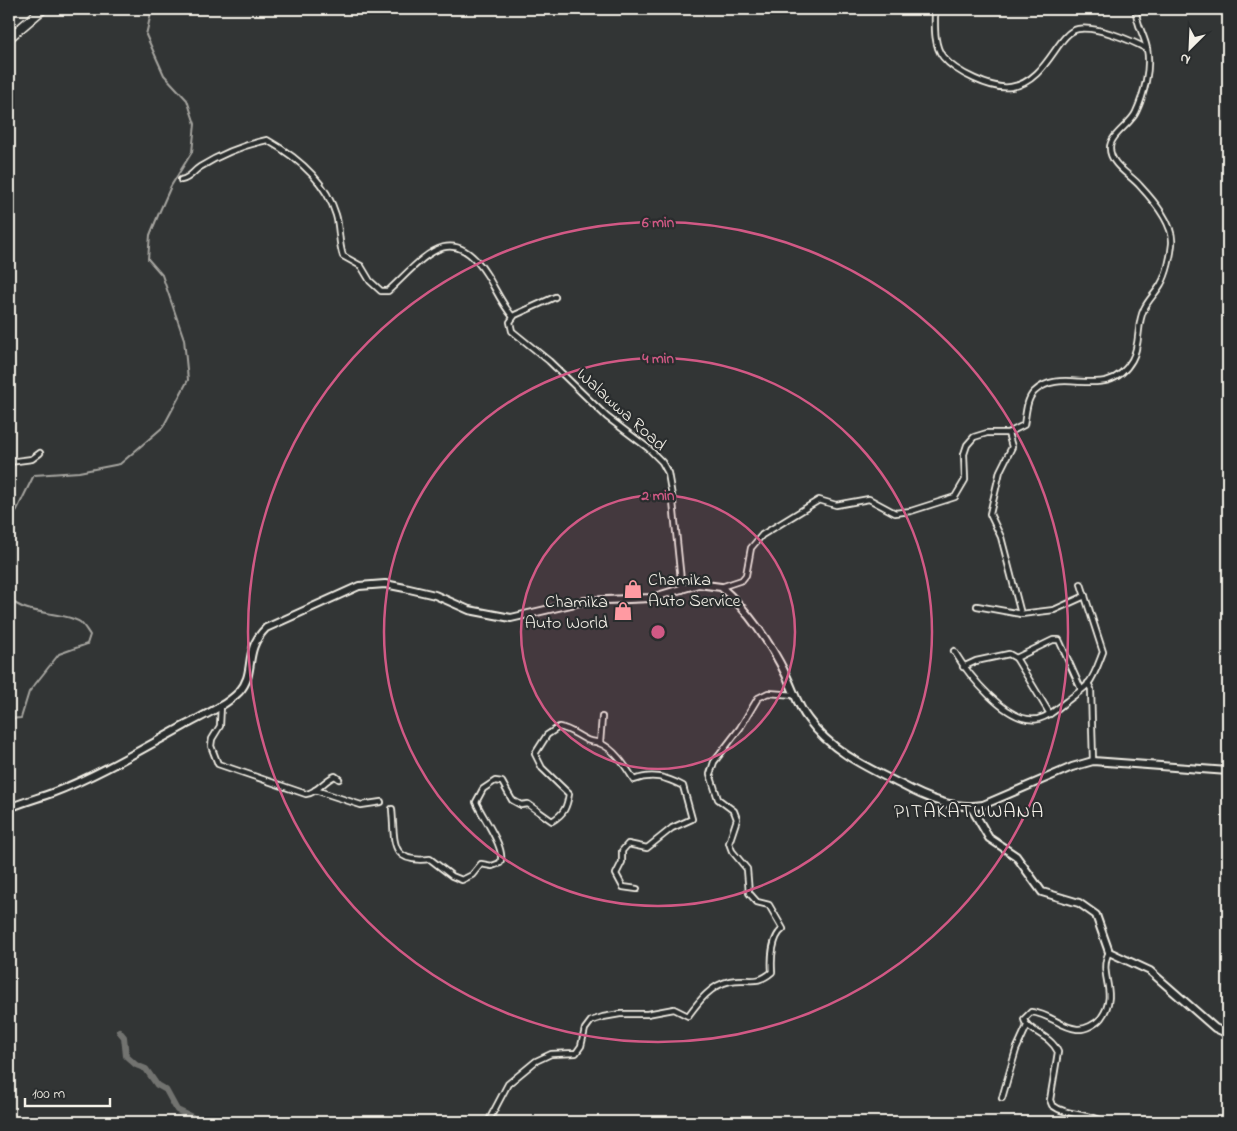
<svg xmlns="http://www.w3.org/2000/svg" width="1237" height="1131" font-family="'Indie Flower',sans-serif">
	<style>
		.lines { fill: none; stroke-linecap: round; stroke-linejoin: round }
		.stream { stroke: #a6a5a0; stroke-width: 2 }
		.canal { stroke: #727370; stroke-width: 6 }
		.street-casing { stroke: #f4f1e8; stroke-width: 8 }
		.secondary-casing { stroke: #f4f1e8; stroke-width: 10 }
		.primary-casing { stroke: #f4f1e8; stroke-width: 11 }
		.street { stroke: #2a2d2e; stroke-width: 4.5 }
		.secondary { stroke: #2a2d2e; stroke-width: 6 }
		.primary { stroke: #2a2d2e; stroke-width: 8 }
		.ring { fill: none; stroke: #d15985; stroke-width: 2.5 }
		.labels { text-anchor: middle; stroke-width: 4.5; stroke-linejoin: round; paint-order: stroke }
		.street-label { font-size: 18px; fill: #f4f1e8; stroke: #2a2d2e }
		.poi-label { font-size: 18px; fill: #f4f1e8; stroke: #2a2d2e; text-anchor: start }
		.quarter-label { font-size: 20px; letter-spacing: 1px; fill: #f4f1e8; stroke: #2a2d2e }
		.centre { fill: #d15985; stroke: #2a2d2e; stroke-width: 2.5 }
		.ring-label { font-size: 15px; text-anchor: middle; font-weight: bold; fill: #d15985; stroke: #2a2d2e; stroke-width: 4.5; stroke-linejoin: round; paint-order: stroke }
	</style>
	<rect width="100%" height="100%" fill="#323535"/>
	<filter id="ink" filterUnits="userSpaceOnUse"><feTurbulence type="fractalNoise" baseFrequency=".02" numOctaves="2"/><feDisplacementMap in="SourceGraphic" scale="10" xChannelSelector="R" yChannelSelector="G"/><feConvolveMatrix kernelMatrix="1 2 1 2 8 2 1 2 1" color-interpolation-filters="sRGB"/></filter>
	<g filter="url(#ink)">
		<g class="lines">
			<g class="stream">
				<path d="M9,526l25,-51 45,-3 41,-8 43,-37 25,-47 -4,-41 -22,-64 -14,-16 2,-24 9,-22 12,-27 21,-34 3,-28 -8,-24 -23,-25 -18,-40 6,-26"/>
				<path d="M9,598c15,18 55,13 71,24 4,3 7,9 10,13l-3,9 -28,10 -30,38 -8,26 -12,1"/>
			</g>
			<path class="canal" d="M119,1031l5,6 2,19 10,9 10,4 11,16 9,5 11,20 15,7 3,5"/>
			<g class="street-casing">
				<g id="street">
					<path d="M935,9c0,14 -2,36 8,48 12,15 49,33 68,30 37,-6 46,-55 67,-58 19,-3 53,11 69,20"/>
					<path d="M181,180c10,-2 11,-8 19,-13 21,-13 44,-22 67,-27 30,17 59,41 69,75 4,13 2,26 7,41l18,10 9,15 11,10h7c34,-31 63,-74 99,-16 9,15 15,29 26,42"/>
					<path d="M555,297l-40,18 -5,7 2,9 37,30 58,56 41,31 14,14 6,11 5,29 9,88"/>
					<path d="M1008,433l4,14 -12,24 -10,43 11,23 20,77"/>
					<path d="M9,462l23,-3 8,-6"/>
					<path d="M721,587l21,-7 4,-5 5,-27 11,-13 57,-35 17,5 33,-6 26,14 16,-2 44,-14 10,-17 -1,-26 3,-9 7,-8 13,-4h21l16,-8c2,-10 2,-25 10,-33 29,-28 73,12 98,-32 9,-16 4,-35 12,-51 4,-9 12,-16 17,-25 6,-10 10,-29 11,-40 2,-20 -19,-44 -32,-58 -9,-11 -30,-21 -30,-38 0,-13 21,-24 26,-36 8,-17 15,-45 11,-63 -2,-13 -12,-27 -11,-40"/>
					<path d="M977,606l44,8 33,-4 31,-14"/>
					<path d="M954,651c14,23 53,74 84,68 12,-3 20,-11 29,-18 7,-6 16,-11 21,-17 7,-9 11,-22 15,-32l-22,-68"/>
					<path d="M1016,658l37,-18h6l22,49"/>
					<path d="M963,667l13,-6 33,-7 7,4 34,56"/>
					<path d="M1088,683l3,6 2,72"/>
					<path d="M221,705l-1,21 -8,13 -1,7 7,18 88,30c11,-1 18,-14 29,-18l4,3"/>
					<path d="M600,743l2,-26"/>
					<path d="M315,790l46,15 20,-3"/>
					<path d="M392,809c3,32 -3,55 38,50l22,17 10,4 10,-5 9,-11 11,2 8,-3c7,-14 -18,-46 -24,-61l7,-13 12,-8 7,1 10,18 9,5 7,-1 24,17c12,-7 15,-14 17,-27l-27,-26 -7,-14 12,-19 12,-8c12,2 17,8 28,13 4,2 8,1 12,3 15,5 27,24 35,37 18,-7 32,-3 49,6l9,33 -20,9 -25,20 -19,-4 -6,7v11l-6,12 7,13 14,2"/>
					<path d="M1002,1098l14,-48 11,-24"/>
					<path d="M9,1121l2,1"/>
					<path d="M488,1122l20,-38 28,-23 15,-7 25,-1 5,-7 4,-17 6,-8 12,-4 17,-3h27l27,-5 14,7c11,-15 23,-31 42,-35 18,-4 26,5 42,-9 -1,-14 0,-35 11,-43l-14,-24 -12,-3 -8,-9 -2,-24 -15,-18 -3,-8 8,-24 -3,-8 -16,-12 -8,-25 4,-12 26,-34 18,-30 10,-5 27,2"/>
					<path d="M1104,1122c-16,-9 -38,-6 -52,-17l-2,-5 8,-48c-8,-18 -32,-21 -34,-33l7,-7c20,2 28,15 46,17 8,1 19,-5 24,-11 19,-26 -4,-43 8,-66"/>
				</g>
			</g>
			<g class="secondary-casing">
				<g id="secondary">
					<path d="M971,807l18,31 27,18 26,36 37,11 17,12 13,37 41,19 65,57 13,6"/>
					<path d="M9,808c14,-6 29,-10 43,-15 45,-17 90,-44 132,-67 18,-10 40,-19 55,-34 18,-20 3,-40 27,-64l93,-42 26,-2 20,4 30,7 34,15 42,8 73,-17 67,-3 47,-14 23,3c26,22 50,57 65,88 7,14 12,32 22,44 23,32 58,48 92,65 26,14 54,26 83,21l89,-38 21,-6 135,10"/>
				</g>
			</g>
			<g class="primary-casing">
				<path id="primary" d="M9,38l34,-29"/>
			</g>
			<use href="#street" class="street"/>
			<use href="#secondary" class="secondary"/>
			<use href="#primary" class="primary"/>
		</g>
	</g>
	<circle cx="658" cy="632" r="137" fill="#d15985" fill-opacity=".12"/>
	<g class="ring">
		<circle cx="658" cy="632" r="137"/>
		<circle cx="658" cy="632" r="274"/>
		<circle cx="658" cy="632" r="410"/>
	</g>
	<defs>
		<g id="shop-bare" transform="scale(1.5)"><path d="M-5-2.5h2.3a2.7 3.5 0 0 1 5.4 0H5L5.5 6h-11ZM-1.5-2.5h3a1.5 2.3 0 0 0-3 0Z" fill="#ff9aa2" stroke="#2a2d2e" stroke-width="2.5" paint-order="stroke"/></g>
	</defs>
	<g fill-rule="evenodd">
		<use href="#shop-bare" x="633" y="589"/>
		<use href="#shop-bare" x="623" y="611"/>
	</g>
	<g class="labels">
		<g class="street-label">
			<text transform="translate(622 409) rotate(42)" y="6">Walawwa Road</text>
		</g>
		<g class="poi-label">
			<text x="648" y="585">Chamika<tspan x="648" dy="21">Auto Service</tspan></text>
			<text x="608" y="607" text-anchor="end">Chamika<tspan x="608" dy="21">Auto World</tspan></text>
		</g>
		<g class="quarter-label">
			<text x="969" y="817">PITAKATUWANA</text>
		</g>
	</g>
	<circle cx="658" cy="632" r="8" class="centre"/>
	<g class="ring-label">
		<text x="658" y="227">6 min</text>
		<text x="658" y="363">4 min</text>
		<text x="658" y="500">2 min</text>
	</g>
	<rect width="1237" height="1131" fill="none" stroke="#2a2d2e" stroke-width="30"/>
	<rect x="15" y="15" width="1207" height="1101" fill="none" stroke="#f4f1e8" stroke-width="2" filter="url(#ink)"/>
	<g transform="translate(1190 48) rotate(204)" stroke="#2a2d2e" stroke-width="4" paint-order="stroke">
	<path d="M0-4L9 19L0 12L-9 19Z" fill="#f4f1e8"/>
	<text y="-8" font-size="14" font-weight="bold" text-anchor="middle" fill="#f4f1e8">N</text>
	</g>
	<path d="M25 1098v8h85v-8" fill="none" stroke="#f4f1e8" stroke-width="2.5"/>
	<text x="32" y="1098" font-size="15" fill="#f4f1e8" stroke="#2a2d2e" stroke-width="4" paint-order="stroke">100 m</text>
</svg>
